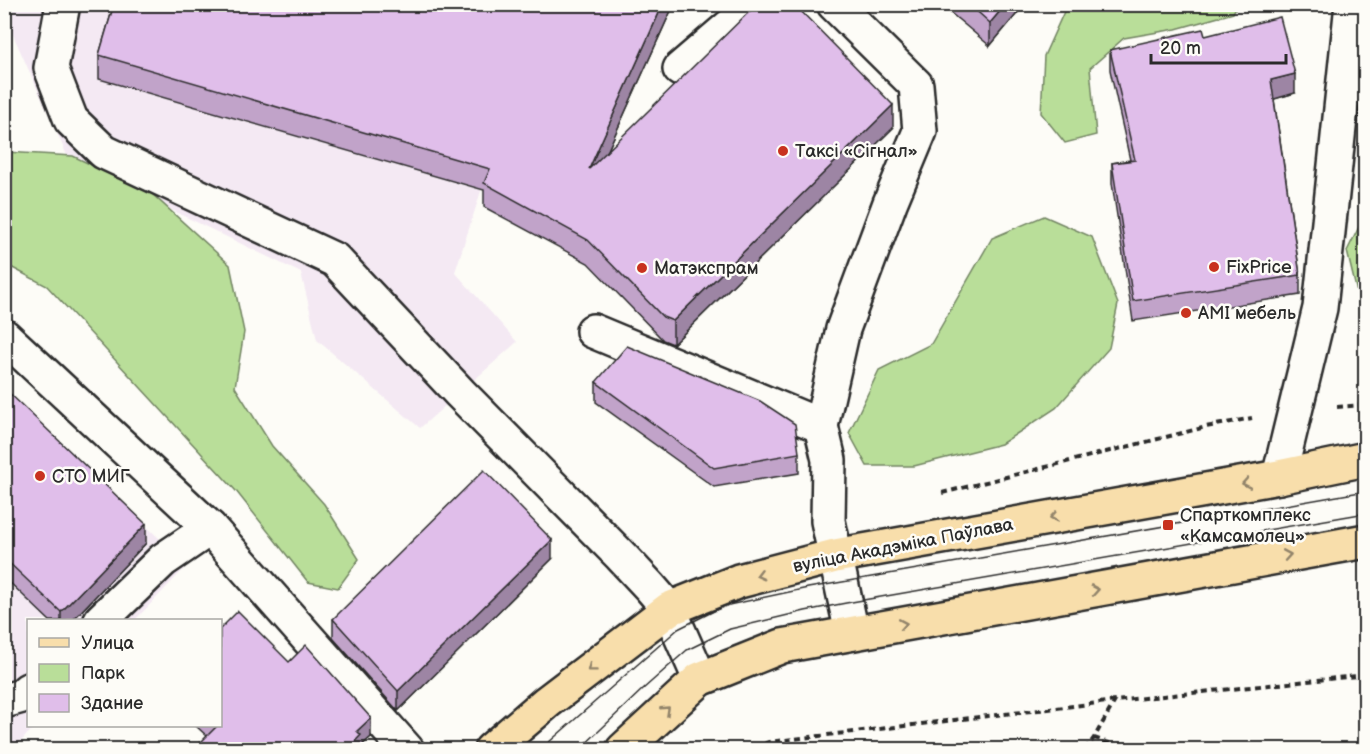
<svg xmlns="http://www.w3.org/2000/svg" width="1370" height="754" font-family="'Balsamiq Sans',sans-serif">
	<style>
		.built { fill: #f4e9f3 }
		.green { fill: #b9de99; stroke: #728462; stroke-width: 1.5 }
		.lines { fill: none; stroke-linecap: round; stroke-linejoin: round }
		.minor-casing { stroke: #2b2b2b; stroke-width: 38 }
		.major-casing { stroke: #2b2b2b; stroke-width: 38 }
		.path { stroke: #2b2b2b; stroke-width: 4; stroke-dasharray: 6 4.5; stroke-linecap: butt }
		.minor { stroke: #fdfcf7; stroke-width: 33 }
		.major { stroke: #f8deab; stroke-width: 33 }
		.tram { stroke: #2b2b2b; stroke-width: 1.5 }
		.wall { fill: #c1a3c9; stroke: #2b2b2b; stroke-width: 1.5 }
		.shaded-wall { fill: #9d85a4; stroke: #2b2b2b; stroke-width: 1.5 }
		.building { fill: #e0beea; stroke: #2b2b2b; stroke-width: 1.5 }
		.oneway { stroke: #92846b }
		.poi-dot { fill: #c8321e; stroke: #fdfcf7; stroke-width: 2 }
		.labels { text-anchor: middle; stroke-width: 5; stroke-linejoin: round; paint-order: stroke }
		.poi-label { font-size: 18px; fill: #2b2b2b; stroke: #fdfcf7; text-anchor: start }
		.street-label { font-size: 18px; fill: #2b2b2b; stroke: #fdfcf7 }
	</style>
	<rect width="100%" height="100%" fill="#fdfcf7"/>
	<filter id="ink" filterUnits="userSpaceOnUse"><feTurbulence type="fractalNoise" baseFrequency=".0167" numOctaves="2"/><feDisplacementMap in="SourceGraphic" scale="12" xChannelSelector="R" yChannelSelector="G"/><feConvolveMatrix kernelMatrix="1 2 1 2 8 2 1 2 1" color-interpolation-filters="sRGB"/></filter>
	<g filter="url(#ink)">
		<g class="built">
			<path d="M4,5h537l-86,267 62,70 -97,86 -103,-88 -16,-67 -232,-113 -64,-143z"/>
			<path d="M4,394l184,171 -53,55h-107v106h7l-22,24 -9,-1z"/>
		</g>
		<g class="green">
			<path d="M1067,5h170l-4,8 -57,16 -52,9 -34,30 6,67 -31,8 -24,-30 3,-57z"/>
			<path d="M5,152l68,4 79,38 78,71 14,67 -9,55 37,59 52,58 35,55 -21,29 -30,-6 -72,-91 -189,-205 -42,-22z"/>
			<path d="M1365,215h1l-1,111 -18,-75z"/>
			<path d="M1044,216l48,21 26,67 -9,44 -53,60 -55,36 -87,22h-47l-18,-33 30,-63 52,-26 61,-106z"/>
		</g>
		<g class="lines">
			<g class="minor-casing">
				<g id="minor">
					<path d="M63,4l-12,64 20,52 33,32 231,108 125,133 161,163 29,31 19,22 31,70"/>
					<path d="M680,69l76,-65"/>
					<path d="M593,331l228,95 8,34 -1,61 24,112"/>
					<path d="M4,336l206,192 197,222"/>
					<path d="M821,426l22,-97 47,-126 30,-72 -4,-46 -82,-81"/>
					<path d="M1279,477l41,-169 32,-304"/>
					<path d="M101,620l62,-60 47,-32"/>
					<path d="M4,701l18,-5 6,-6"/>
				</g>
			</g>
			<g class="major-casing">
				<g id="major">
					<path d="M491,750l56,-48 122,-93 70,-28 96,-25 444,-79 87,-18"/>
					<path d="M623,750l77,-71 82,-33 584,-105"/>
				</g>
			</g>
			<g class="path">
				<path d="M1337,407l29,-2"/>
				<path d="M942,493l264,-66 46,-9"/>
				<path d="M1094,738l36,12"/>
				<path d="M745,750l24,-8 346,-41 251,-26"/>
				<path d="M1085,750l9,-12 21,-37"/>
			</g>
			<use href="#minor" class="minor"/>
			<use href="#major" class="major"/>
			<g class="tram">
				<path d="M540,750l138,-121 46,-23 84,-18 558,-97"/>
				<path d="M579,750l64,-61 44,-39 43,-21 75,-18 41,-8 520,-90"/>
			</g>
		</g>
		<g class="wall">
			<path d="M114,4h560l-66,146 285,-22 -220,216 -10,-4 -75,-77 -104,-56v-17l-385,-111v-24z"/>
			<path d="M940,4h85l-35,42z"/>
			<path d="M1205,36l90,57 -21,6 26,176v20l-167,26 -21,-138v-20l18,-3 -20,-90v-20z"/>
			<path d="M596,382l203,71v20l-85,14 -118,-85z"/>
			<path d="M4,388l142,155 -74,78h-22l-46,-44z"/>
			<path d="M552,559l-154,152 -65,-73v-19z"/>
			<path d="M289,662l82,75 -10,9v4l-154,-14 -11,-10h24z"/>
		</g>
		<g class="shaded-wall">
			<path d="M663,4h11l-85,188v-23z"/>
			<path d="M1006,4h19l-35,42v-23z"/>
			<path d="M1295,74v19l-24,7v-20z"/>
			<path d="M893,105v23l-220,216v-23z"/>
			<path d="M146,524v19l-74,78h-11v-9z"/>
			<path d="M552,540v19l-154,152v-20z"/>
			<path d="M371,718v19l-10,9v4h-14l10,-19z"/>
		</g>
		<g class="building">
			<path d="M114,4h549l-74,165 168,-165h37l99,101 -220,216 -10,-4 -75,-77 -104,-57 6,-14 -391,-114z"/>
			<path d="M969,4h37l-16,19z"/>
			<path d="M1280,17l15,57 -24,6 29,195 -167,26 -21,-138 23,-3 -25,-110 93,-21 2,7z"/>
			<path d="M627,346l133,55 35,23 4,29 -85,15 -118,-86z"/>
			<path d="M4,388l142,136 -85,88 -57,-54z"/>
			<path d="M484,470l68,70 -154,151 -65,-72z"/>
			<path d="M238,611l51,51 17,-17 65,73 -14,13 4,4 -14,15h-154l24,-24h-1h4v-97z"/>
		</g>
		<defs><path id="oneway-chevron" d="M-2-3.5L2.5 0L-2 3.5" fill="none" stroke-width="1.6" stroke-linecap="round" stroke-linejoin="round" transform="scale(1.5)"/></defs>
		<g class="oneway">
			<use href="#oneway-chevron" transform="translate(1246 483) rotate(170)"/>
			<use href="#oneway-chevron" transform="translate(1054 517) rotate(170)"/>
			<use href="#oneway-chevron" transform="translate(1287 555) rotate(-10)"/>
			<use href="#oneway-chevron" transform="translate(760 575) rotate(165)"/>
			<use href="#oneway-chevron" transform="translate(1095 590) rotate(-10)"/>
			<use href="#oneway-chevron" transform="translate(903 624) rotate(-10)"/>
			<use href="#oneway-chevron" transform="translate(591 668) rotate(143)"/>
			<use href="#oneway-chevron" transform="translate(666 710) rotate(-43)"/>
		</g>
	</g>
	<g class="poi-dot">
		<circle cx="783" cy="151" r="6"/>
		<circle cx="1214" cy="267" r="6"/>
		<circle cx="642" cy="268" r="6"/>
		<circle cx="1186" cy="313" r="6"/>
		<circle cx="40" cy="476" r="6"/>
		<rect x="1162" y="519" width="12" height="12" rx="3"/>
	</g>
	<g class="labels">
		<g class="poi-label">
			<text x="795" y="157">Таксі «Сігнал»</text>
			<text x="1226" y="273">FixPrice</text>
			<text x="654" y="274">Матэкспрам</text>
			<text x="1198" y="319">AMI мебель</text>
			<text x="52" y="482">СТО МИГ</text>
			<text x="1180" y="521">Спарткомплекс<tspan x="1180" dy="21">«Камсамолец»</tspan></text>
		</g>
		<g class="street-label">
			<text transform="translate(903 545) rotate(-11)" y="6">вуліца Акадэміка Паўлава</text>
		</g>
	</g>
	<rect width="1370" height="754" fill="none" stroke="#fdfcf7" stroke-width="24"/>
	<rect x="12" y="12" width="1346" height="730" fill="none" stroke="#2b2b2b" stroke-width="2" filter="url(#ink)"/>
	<rect x="27" y="619" width="195" height="108" fill="#fdfcf7" stroke="#a9a8a5" stroke-width="1.5"/>
	<rect x="39" y="638" width="30" height="9" fill="#f8deab" stroke="#a9a8a5" stroke-width="1.5"/>
	<text x="81" y="649" font-size="18" fill="#2b2b2b">Улица</text>
	<rect x="39" y="664" width="30" height="18" fill="#b9de99" stroke="#a9a8a5" stroke-width="1.5"/>
	<text x="81" y="679" font-size="18" fill="#2b2b2b">Парк</text>
	<rect x="39" y="694" width="30" height="18" fill="#e0beea" stroke="#a9a8a5" stroke-width="1.5"/>
	<text x="81" y="709" font-size="18" fill="#2b2b2b">Здание</text>
	<path d="M1151 54v9h135v-9" fill="none" stroke="#2b2b2b" stroke-width="3"/>
	<text x="1160" y="54" font-size="18" fill="#2b2b2b" stroke="#fdfcf7" stroke-width="4.5" paint-order="stroke">20 m</text>
</svg>
